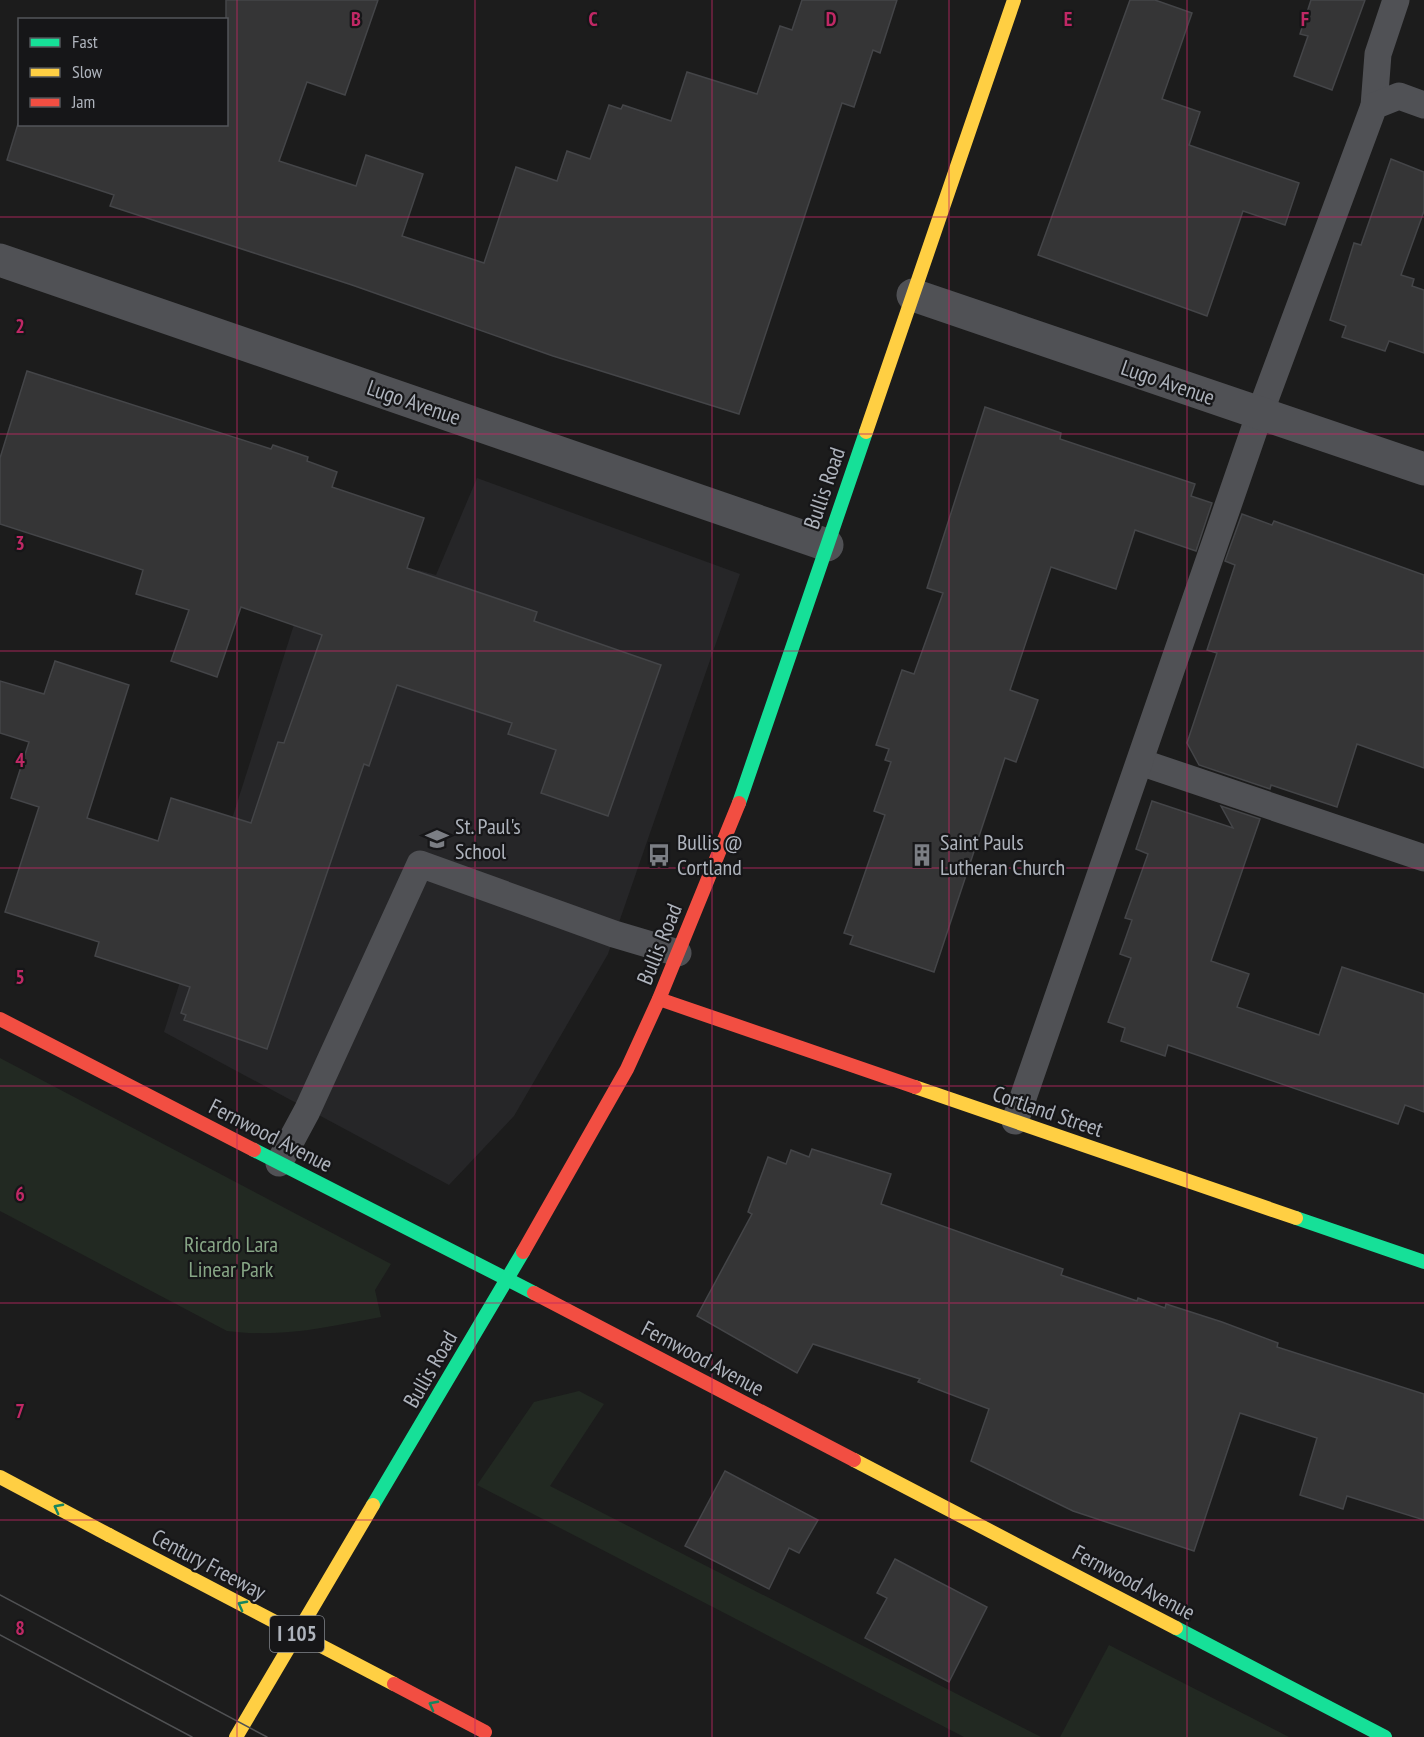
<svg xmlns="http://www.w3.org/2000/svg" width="1424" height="1737" font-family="'PT Sans Narrow',sans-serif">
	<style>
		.built { fill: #262628 }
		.green { fill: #222922 }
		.building { fill: #353536; stroke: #444548; stroke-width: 1.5 }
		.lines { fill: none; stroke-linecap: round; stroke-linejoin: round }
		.lane { stroke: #505155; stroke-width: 27 }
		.street { stroke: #505155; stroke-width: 33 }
		.fast { stroke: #16e098; stroke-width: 14 }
		.slow { stroke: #ffcf43; stroke-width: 14 }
		.jam { stroke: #f24e42; stroke-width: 14 }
		.tram { stroke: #505153; stroke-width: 1.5 }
		.slow-bridge { stroke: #ffcf43; stroke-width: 14 }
		.jam-bridge { stroke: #f24e42; stroke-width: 14 }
		.oneway { stroke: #16855e }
		.grid { fill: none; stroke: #c02865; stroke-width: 1.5; stroke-opacity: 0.55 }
		.labels { text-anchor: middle; stroke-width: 4.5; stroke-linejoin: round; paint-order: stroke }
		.shield { fill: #161618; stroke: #80848b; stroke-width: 1.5 }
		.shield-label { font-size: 21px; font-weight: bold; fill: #aeb3bc }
		.street-label { font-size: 22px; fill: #aeb3bc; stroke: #161618 }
		.poi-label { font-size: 22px; fill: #aeb3bc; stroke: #161618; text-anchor: start }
		.park-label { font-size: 22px; fill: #87a686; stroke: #161618 }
		.grid-label { font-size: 20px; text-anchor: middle; font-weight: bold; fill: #c02865; stroke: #161618; stroke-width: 4.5; stroke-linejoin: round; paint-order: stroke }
	</style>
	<rect width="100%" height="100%" fill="#1c1c1c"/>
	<path class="built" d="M477,478l263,96 -132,380 -94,162 -65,69 -285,-153 141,-442 94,30 19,-50 18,5z"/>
	<g class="green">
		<path d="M0,1058l391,206 -16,26 6,27c-55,10 -97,21 -154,14l-227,-120z"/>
		<path d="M579,1391l25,13 -54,82 491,251h-77l-487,-252 57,-83z"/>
		<path d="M1109,1645l180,92h-229z"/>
	</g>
	<g class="building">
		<path d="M226,0h152l-33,95 -38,-13 -28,79 77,25 10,-31 57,19 -21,62 82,27 32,-96 41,14 10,-30 23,8 19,-54 12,4 2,-4 48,16 16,-49 70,22 23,-68 12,4 10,-30h95l-17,53 -7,-3 -19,57 -12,-4 -103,311 -186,-58 -201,-71 -242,-79 4,-11 -107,-35 11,-36h208z"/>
		<path d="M1130,0h25l37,13 -30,86 38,13 -11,33 110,38 -14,42 -42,-14 -36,105 -169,-61z"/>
		<path d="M1311,0h54l-33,90 -38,-14 14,-40 -8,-2z"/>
		<path d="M1391,159l33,13v39l-23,64 13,4 -2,7 12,4v63l-35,-12 -4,10 -43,-14 4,-11 -16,-6 24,-77 7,2z"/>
		<path d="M27,371l244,78 2,-4 35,12 -1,4 30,11 -5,15 92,31 -17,50 130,44 -3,9 127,44 -53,151 -67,-23 15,-43 -48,-16 4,-11 -115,-38 -28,81 -5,-2 -97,285 -83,-29 2,-5 -5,-2 9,-26 -95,-31 4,-14 -94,-30 34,-105 -28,-9 18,-56 -29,-9v-52l44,13 11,-33 74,24 -42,133 71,23 13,-43 80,25 27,-81 6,1 38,-108 -81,-28 -24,70 -46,-16 18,-51 -53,-16 7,-24 -143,-46v-66z"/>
		<path d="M985,407l76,26 -1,6 135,45 -4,12 21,7 -16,48 -61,-21 -19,59 -65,-22 -41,123 28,10 -22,62 -11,-4 -71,214 -84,-28 3,-8 -9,-3 41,-118 -11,-4 17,-49 -6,-2 4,-11 -13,-4 26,-75 12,4 29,-81 -16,-5z"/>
		<path d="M1242,514l30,11 2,-4 150,54v193l-67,-24 -20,63 -66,-22 -1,4 -71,-24 -12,-22 30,-90 -10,-3 28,-85 -10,-4z"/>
		<path d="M1152,801l81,27 -12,-22 39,13 -49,142 38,13 -12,33 82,28 23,-68 82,27v118l-19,-7 -7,19 -230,-79 -3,11 -44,-15 4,-13 -17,-6 23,-64 -11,-4 12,-34 -7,-2 23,-64 -12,-5z"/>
		<path d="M812,1149l79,25 -10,30 182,65 -2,6 76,26 1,-3 27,10 1,-4 56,18 56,21 -1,4 147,47v126l-77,-24 -4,13 -43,-14 17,-57 -77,-25 -46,138 -121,-40 -102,-50 18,-52 -71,-27 2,-3 -107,-35 -16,29 -100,-57 55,-102 -4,-2 20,-55 18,7 5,-14 18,7z"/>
		<path d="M725,1471l93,49 -19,33 -10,-5 -20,41 -84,-43z"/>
		<path d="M895,1559l92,48 -38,75 -84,-44 22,-40 -10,-5z"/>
	</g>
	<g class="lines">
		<g class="lane">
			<path d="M1374,106l4,-52 18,-54"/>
			<path d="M1140,762l284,96"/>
			<path d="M1015,1121l245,-708 114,-307 25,-10 25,9"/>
			<path d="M279,1163l28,-52 113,-247 194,70 64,19"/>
		</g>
		<g class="street">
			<path d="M0,260l827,285"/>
			<path d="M913,295l511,174"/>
		</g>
		<g class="fast">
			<path d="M739,803l127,-371"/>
			<path d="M254,1150l280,143"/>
			<path d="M1296,1218l128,44"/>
			<path d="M373,1505l150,-253"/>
			<path d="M1176,1628l209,109"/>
		</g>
		<g class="slow">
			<path d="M866,432l148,-432"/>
			<path d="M915,1087l381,131"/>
			<path d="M854,1460l322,168"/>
			<path d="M0,1477l109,58"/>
			<path d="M236,1737l137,-232"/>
		</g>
		<g class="jam">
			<path d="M659,999l256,88"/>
			<path d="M0,1019l254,131"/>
			<path d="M523,1252l104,-183 32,-70 80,-196"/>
			<path d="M534,1293l320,167"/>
		</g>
		<g class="tram">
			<path d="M0,1595l267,142"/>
			<path d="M0,1635l192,102"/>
		</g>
		<path class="slow-bridge" d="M109,1535l285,149"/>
		<path class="jam-bridge" d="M394,1684l91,48"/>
	</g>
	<defs><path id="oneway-chevron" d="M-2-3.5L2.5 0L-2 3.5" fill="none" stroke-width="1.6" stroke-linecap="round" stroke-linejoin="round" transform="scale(1.5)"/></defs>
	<g class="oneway">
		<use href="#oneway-chevron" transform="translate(58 1508) rotate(-152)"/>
		<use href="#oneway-chevron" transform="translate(242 1605) rotate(-152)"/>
		<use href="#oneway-chevron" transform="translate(433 1705) rotate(-152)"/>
	</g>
	<path class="grid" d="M237,0v1737M475,0v1737M712,0v1737M949,0v1737M1187,0v1737M0,217h1424M0,434h1424M0,651h1424M0,868h1424M0,1086h1424M0,1303h1424M0,1520h1424"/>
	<defs>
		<g id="school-bare" transform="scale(1.8)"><path d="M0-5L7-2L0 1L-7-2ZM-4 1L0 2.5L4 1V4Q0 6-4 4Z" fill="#7b7e84" stroke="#161618" stroke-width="2.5" paint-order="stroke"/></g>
		<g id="bus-bare" transform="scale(1.8)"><path d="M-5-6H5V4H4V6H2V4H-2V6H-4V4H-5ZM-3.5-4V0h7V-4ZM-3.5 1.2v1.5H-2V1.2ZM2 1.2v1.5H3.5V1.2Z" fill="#7b7e84" stroke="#161618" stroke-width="2.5" paint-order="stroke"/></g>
		<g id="building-bare" transform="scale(1.8)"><path d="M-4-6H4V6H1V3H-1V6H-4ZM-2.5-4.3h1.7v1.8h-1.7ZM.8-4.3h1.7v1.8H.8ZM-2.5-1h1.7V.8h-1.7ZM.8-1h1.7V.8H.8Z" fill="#7b7e84" stroke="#161618" stroke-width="2.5" paint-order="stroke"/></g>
	</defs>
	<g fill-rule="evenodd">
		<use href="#school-bare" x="437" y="839"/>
		<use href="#bus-bare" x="659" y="855"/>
		<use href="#building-bare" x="922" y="855"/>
	</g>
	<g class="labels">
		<rect class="shield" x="270" y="1616" width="54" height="36" rx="4.5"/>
		<g class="shield-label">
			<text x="297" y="1641">I 105</text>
		</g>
		<g class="street-label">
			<text transform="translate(1168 382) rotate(19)" y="8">Lugo Avenue</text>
			<text transform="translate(414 402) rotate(19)" y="8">Lugo Avenue</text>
			<text transform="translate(824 488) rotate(-71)" y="8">Bullis Road</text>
			<text transform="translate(659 944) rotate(-68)" y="8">Bullis Road</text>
			<text transform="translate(1048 1111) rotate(19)" y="8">Cortland Street</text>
			<text transform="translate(271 1135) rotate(27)" y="8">Fernwood Avenue</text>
			<text transform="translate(703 1358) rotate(28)" y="8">Fernwood Avenue</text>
			<text transform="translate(430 1369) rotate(-60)" y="8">Bullis Road</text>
			<text transform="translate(209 1564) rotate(28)" y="8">Century Freeway</text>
			<text transform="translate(1134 1582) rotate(28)" y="8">Fernwood Avenue</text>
		</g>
		<g class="poi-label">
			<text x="455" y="834">St. Paul's<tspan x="455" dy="25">School</tspan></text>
			<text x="677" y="850">Bullis @<tspan x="677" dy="25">Cortland</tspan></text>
			<text x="940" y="850">Saint Pauls<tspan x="940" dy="25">Lutheran Church</tspan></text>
		</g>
		<g class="park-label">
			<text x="231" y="1252">Ricardo Lara<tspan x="231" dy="25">Linear Park</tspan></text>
		</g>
	</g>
	<g class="grid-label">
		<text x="356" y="26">B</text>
		<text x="593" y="26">C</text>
		<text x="831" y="26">D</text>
		<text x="1068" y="26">E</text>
		<text x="1305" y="26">F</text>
		<text x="20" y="333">2</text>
		<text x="20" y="550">3</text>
		<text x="20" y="767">4</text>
		<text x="20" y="984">5</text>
		<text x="20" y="1201">6</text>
		<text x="20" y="1418">7</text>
		<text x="20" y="1635">8</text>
	</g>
	<rect x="18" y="18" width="210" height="108" fill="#161618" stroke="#53555a" stroke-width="1.5"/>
	<rect x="30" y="38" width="30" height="9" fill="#16e098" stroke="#53555a" stroke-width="1.5"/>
	<text x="72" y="48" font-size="18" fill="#aeb3bc">Fast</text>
	<rect x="30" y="68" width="30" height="9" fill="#ffcf43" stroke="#53555a" stroke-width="1.5"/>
	<text x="72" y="78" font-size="18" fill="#aeb3bc">Slow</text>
	<rect x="30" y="98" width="30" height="9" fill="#f24e42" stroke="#53555a" stroke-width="1.5"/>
	<text x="72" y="108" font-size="18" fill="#aeb3bc">Jam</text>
</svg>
